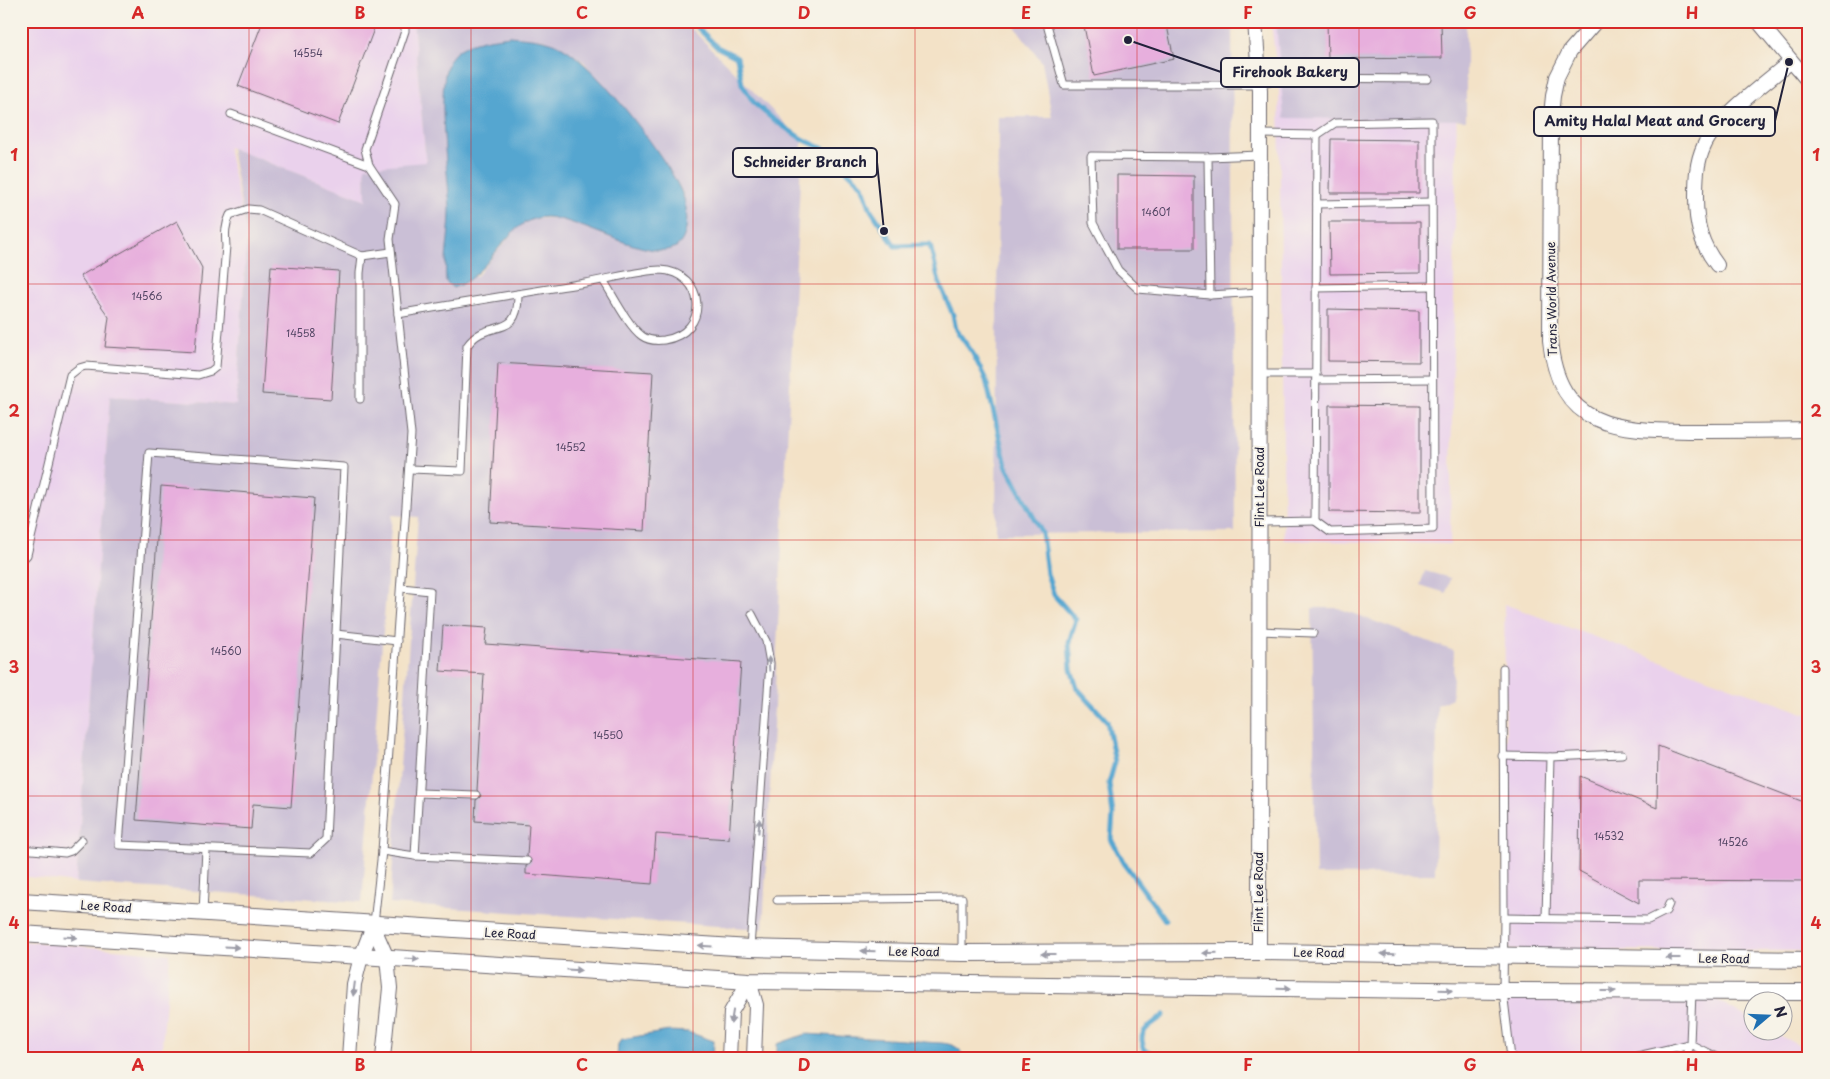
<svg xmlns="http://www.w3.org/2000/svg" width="1830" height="1079" font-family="'Playpen Sans',sans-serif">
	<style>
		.built { fill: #ead1ec }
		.industrial { fill: #cabfd6; fill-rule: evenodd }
		.water { fill: #55a6d0; stroke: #3c6486 }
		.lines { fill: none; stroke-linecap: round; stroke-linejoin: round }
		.stream { stroke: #55a6d0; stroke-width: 5 }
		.building { fill: #e7afdd }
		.service-casing { stroke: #6b656c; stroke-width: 9 }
		.minor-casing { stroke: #6b656c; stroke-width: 16 }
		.tertiary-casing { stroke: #6b656c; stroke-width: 18 }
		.service { stroke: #fff; stroke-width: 7 }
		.minor { stroke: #fff; stroke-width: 14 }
		.tertiary { stroke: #fff; stroke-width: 16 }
		.oneway { fill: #9c9ca7 }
		.grid { fill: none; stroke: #d62828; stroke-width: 1; stroke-opacity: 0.55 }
		.labels { text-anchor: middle; stroke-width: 4; stroke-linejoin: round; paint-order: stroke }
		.number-label { font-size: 10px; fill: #534564 }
		.street-label { font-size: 12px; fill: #22223b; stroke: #f7f3e8 }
		.leader { fill: none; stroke: #22223b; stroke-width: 2 }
		.callout-dot { fill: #22223b; stroke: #f7f3e8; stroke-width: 2 }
		.callout { fill: #f7f3e8; stroke: #22223b; stroke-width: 2 }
		.callout-label { font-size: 14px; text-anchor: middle; font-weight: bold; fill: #22223b }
		.neatline { fill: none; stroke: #d62828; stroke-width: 2 }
		.grid-label { font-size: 16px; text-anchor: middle; font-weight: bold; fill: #d62828 }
	</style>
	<rect width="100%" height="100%" fill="#f7f3e8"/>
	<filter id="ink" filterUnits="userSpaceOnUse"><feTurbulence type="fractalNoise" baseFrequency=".02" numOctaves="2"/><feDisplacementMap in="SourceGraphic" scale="10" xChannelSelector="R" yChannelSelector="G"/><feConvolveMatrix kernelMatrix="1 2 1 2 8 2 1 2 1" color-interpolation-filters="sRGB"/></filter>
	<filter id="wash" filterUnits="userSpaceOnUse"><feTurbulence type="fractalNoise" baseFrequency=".0096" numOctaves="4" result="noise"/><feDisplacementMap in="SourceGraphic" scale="20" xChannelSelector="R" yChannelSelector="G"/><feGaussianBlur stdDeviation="1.12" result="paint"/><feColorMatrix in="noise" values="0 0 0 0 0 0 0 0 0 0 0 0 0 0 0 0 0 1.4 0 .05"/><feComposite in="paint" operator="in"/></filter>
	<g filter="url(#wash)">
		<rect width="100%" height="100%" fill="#f3e2c7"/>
		<g class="built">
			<path d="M21,21h392l13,142 -61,4 1,33 -138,-53 19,90 -11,168 -126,-9 -34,487 -55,-7z"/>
			<path d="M1271,21h187l-8,523 -166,-4 -5,-449z"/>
			<path d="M1504,604l305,111v236l-300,-1z"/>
			<path d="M21,941l149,13 -9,104h-140z"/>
			<path d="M1503,991h198l51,29v12h21l36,19v7h-298z"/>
		</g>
		<g class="industrial">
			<path d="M413,21h271l118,120 -39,788 -373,-25 28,-387 -26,-2 -30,387 -286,-19 34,-487 126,9 11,-168 -16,-89 135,52 -1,-33 61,-5zM510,36l33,3 18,7 23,16 73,88 26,43 3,19 -49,34 -77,-28 -29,1 -11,5 -44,53 -31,-10 5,-26v-33l-5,-79v-53z"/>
			<path d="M1011,21h221l3,511 -239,2 2,-417h54l-10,-55z"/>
			<path d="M1276,21h190v99l-182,-2z"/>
			<path d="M1425,571l25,7 -4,15 -26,-8z"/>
			<path d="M1312,608h26l116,43 -2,47 -15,7 -2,169 -119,1z"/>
		</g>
		<g class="water">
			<path d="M510,36c18,2 36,2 52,11 33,18 103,108 119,144 7,14 10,46 -5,56 -25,16 -100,-30 -130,-30 -41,0 -52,57 -93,71l-7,-6c-2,-24 4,-48 4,-72 -1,-31 -16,-130 1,-152 13,-18 39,-19 59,-22z"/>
			<path d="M669,1031l19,1 26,9 -1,17h-96l1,-14 4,-5z"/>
			<path d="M806,1034l113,7c19,4 36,-3 47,17h-189v-14z"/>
		</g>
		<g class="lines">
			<g class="stream">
				<path d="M691,21l26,26 20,10 5,27 12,19 20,17 28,19 22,10 38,36 9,25 24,36 35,-1 9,37 14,33 3,15 16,22 14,28 20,85 36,68 5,41 7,21 22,25 -7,22 2,27 6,19 30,33 8,41 -6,21 4,32 -2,24 13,24 41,57"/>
				<path d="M1162,1058l-17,-8c-10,-20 6,-24 19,-35"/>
			</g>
		</g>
		<g id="blocks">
			<g class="building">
				<path d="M263,21h114l-39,103 -100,-38z"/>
				<path d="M1083,21h83l8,38 -80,17z"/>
				<path d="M1327,21h114l1,37 -114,1z"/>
				<path d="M1331,139l88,1v53h-89z"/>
				<path d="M1117,175l77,1v73h-77z"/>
				<path d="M177,221l25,47 -7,84 -90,-5 4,-30 -29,-41z"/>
				<path d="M1329,222h91v51l-90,1z"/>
				<path d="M271,266l68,5 -8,128 -69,-5z"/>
				<path d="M1328,309l91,2v51l-91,-1z"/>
				<path d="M498,363l155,9 -9,159 -154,-9z"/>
				<path d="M1329,405l91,1v107l-91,-1z"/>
				<path d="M161,486l153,12 -23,309 -38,-3 -2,25 -115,-9z"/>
				<path d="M443,625l44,3 -2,16 256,18 -12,177 -73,-5 -4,50 -126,-10v-8l6,-4 -5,-6 2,-31 -54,-4 1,-21 5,-4 -4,-6 7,-116 -44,-3z"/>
				<path d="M1658,746l151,58v77l-170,-1v23l-60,-32 1,-95 77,32z"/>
			</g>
		</g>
	</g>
	<g filter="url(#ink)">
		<use href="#blocks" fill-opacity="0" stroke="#6b656c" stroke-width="1"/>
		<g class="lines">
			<g class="service-casing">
				<g id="service">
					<path d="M1046,21l18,64h196l23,-7 145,1"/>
					<path d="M231,114l138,51 26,39 -5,35 21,195 -29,417 -8,72"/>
					<path d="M1208,157l-117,-1 2,67 25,47 20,19 72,6"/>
					<path d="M369,165l-4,-16 40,-118v-10"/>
					<path d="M1317,204l115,-2"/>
					<path d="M1316,288l116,-2"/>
					<path d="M1260,292l-50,3 -2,-138 52,-2"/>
					<path d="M398,314c62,-11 125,-21 187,-31 20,-3 57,-13 75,-13 46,2 51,63 4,70 -8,1 -15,1 -22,-4 -14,-10 -29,-41 -39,-56"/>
					<path d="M1260,374h56"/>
					<path d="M1316,380l116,-1"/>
					<path d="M360,399v-126l2,-17"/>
					<path d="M149,453l195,14 -18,372 -15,14 -192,-8z"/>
					<path d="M410,469l52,2 5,-125c20,-30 52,-3 51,-52"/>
					<path d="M1315,521l15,11 103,-3 -1,-408 -97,2 -18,12"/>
					<path d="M1260,522l55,-1 2,-386 -57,-1"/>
					<path d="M21,561l6,-6 43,-180 9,-7 7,-2 112,9 13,-4 5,-4 10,-121c-1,-12 -1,-21 4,-31l18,-6 11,1 103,46 29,-4"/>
					<path d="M1260,631l53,2"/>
					<path d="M336,634l61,7"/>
					<path d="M1503,668l1,250"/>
					<path d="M1502,756l48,1 -4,161"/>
					<path d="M1550,757l72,-3"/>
					<path d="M419,793l57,2"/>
					<path d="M21,849l44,4 6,-2 11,-11"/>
					<path d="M382,851l33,5 15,-265 -28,-3"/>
					<path d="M415,856l112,5"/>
					<path d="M777,900l185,-2v55"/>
					<path d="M203,913l3,-64"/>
					<path d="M750,948l20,-285 -4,-22 -14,-27"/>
					<path d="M1692,992l-2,52 28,14"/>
					<path d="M1511,1058l-8,-67 1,-73 144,2 18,-9 3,-7"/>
					<path d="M1629,1058l61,-14"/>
					<path d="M1684,1058l6,-14"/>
				</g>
			</g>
			<g class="minor-casing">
				<g id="minor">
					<path d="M1255,21l5,70 -1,861"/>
					<path d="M1596,21l-26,30 -13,26 -4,19 -2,19 -1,225c9,91 69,90 142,91 37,0 74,0 110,-1l7,-2"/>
					<path d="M1758,21l51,61"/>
					<path d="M1717,265c-16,-21 -21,-40 -21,-67 0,-18 0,-35 8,-52 12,-28 63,-64 87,-85"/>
					<path d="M373,926l14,32 3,30 -7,70"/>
					<path d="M749,981l7,24 -2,53"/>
					<path d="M349,1058l5,-74 7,-27 12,-31"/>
					<path d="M729,1058l2,-46 18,-31"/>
				</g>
			</g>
			<g class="tertiary-casing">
				<g id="tertiary">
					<path d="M21,901l729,47 212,5 297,-1 550,8"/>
					<path d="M21,934l728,47 754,10 306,1"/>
				</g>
			</g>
			<use href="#service" class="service"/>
			<use href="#minor" class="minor"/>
			<use href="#tertiary" class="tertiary"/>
		</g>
		<defs><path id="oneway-solid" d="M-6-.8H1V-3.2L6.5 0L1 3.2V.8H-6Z" transform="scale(1.25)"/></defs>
		<g class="oneway">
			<use href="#oneway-solid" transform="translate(769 664) rotate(-93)"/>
			<use href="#oneway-solid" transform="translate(759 826) rotate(-85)"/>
			<use href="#oneway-solid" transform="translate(70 937) rotate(3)"/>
			<use href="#oneway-solid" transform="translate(705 946) rotate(-177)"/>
			<use href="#oneway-solid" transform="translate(232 947) rotate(4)"/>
			<use href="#oneway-solid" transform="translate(868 951) rotate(-179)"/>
			<use href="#oneway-solid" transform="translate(1210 953) rotate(179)"/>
			<use href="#oneway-solid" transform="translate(1048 954) rotate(-180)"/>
			<use href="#oneway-solid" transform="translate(1388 954) rotate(-179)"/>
			<use href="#oneway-solid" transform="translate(1673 958) rotate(-180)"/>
			<use href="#oneway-solid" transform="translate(412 959) rotate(4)"/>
			<use href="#oneway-solid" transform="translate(574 970) rotate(4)"/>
			<use href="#oneway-solid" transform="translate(1284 988) rotate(1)"/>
			<use href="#oneway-solid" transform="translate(354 989) rotate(97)"/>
			<use href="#oneway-solid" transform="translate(1446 990) rotate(1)"/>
			<use href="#oneway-solid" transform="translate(1609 991)"/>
			<use href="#oneway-solid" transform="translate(732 1017) rotate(99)"/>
		</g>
	</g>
	<path class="grid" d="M249,21v1037M471,21v1037M693,21v1037M915,21v1037M1137,21v1037M1359,21v1037M1581,21v1037M21,284h1788M21,540h1788M21,796h1788"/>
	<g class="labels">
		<g class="number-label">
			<text x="308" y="57">14554</text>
			<text x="1156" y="216">14601</text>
			<text x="147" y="300">14566</text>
			<text x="301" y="337">14558</text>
			<text x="571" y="451">14552</text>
			<text x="226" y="655">14560</text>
			<text x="608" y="739">14550</text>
			<text x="1609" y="840">14532</text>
			<text x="1733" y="846">14526</text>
		</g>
		<g class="street-label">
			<text transform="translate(1552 299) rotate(-91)" y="4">Trans World Avenue</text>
			<text transform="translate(1260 487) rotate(-90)" y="4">Flint Lee Road</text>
			<text transform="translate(1259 892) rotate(-90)" y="4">Flint Lee Road</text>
			<text transform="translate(106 907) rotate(4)" y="4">Lee Road</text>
			<text transform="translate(510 934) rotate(3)" y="4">Lee Road</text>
			<text transform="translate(914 952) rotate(1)" y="4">Lee Road</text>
			<text transform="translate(1319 953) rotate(1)" y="4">Lee Road</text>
			<text transform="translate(1724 959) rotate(1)" y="4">Lee Road</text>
		</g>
	</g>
	<path class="leader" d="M1128 40L1221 72M1789 62L1775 121M884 231L877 162"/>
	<g class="callout-dot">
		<circle cx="1128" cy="40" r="5"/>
		<circle cx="1789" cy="62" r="5"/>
		<circle cx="884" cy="231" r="5"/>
	</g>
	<g class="callout">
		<rect x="1221" y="58" width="138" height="29" rx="5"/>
		<rect x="1534" y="107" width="241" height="29" rx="5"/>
		<rect x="733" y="148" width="144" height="29" rx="5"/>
	</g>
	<g class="callout-label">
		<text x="1290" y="77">Firehook Bakery</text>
		<text x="1655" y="126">Amity Halal Meat and Grocery</text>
		<text x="805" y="167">Schneider Branch</text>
	</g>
	<rect width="1830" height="1079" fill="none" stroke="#f7f3e8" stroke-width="55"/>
	<g transform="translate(1768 1016) rotate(71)"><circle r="24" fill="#f7f3e8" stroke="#a29fa3"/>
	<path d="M0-4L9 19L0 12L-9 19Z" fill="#1f6fb2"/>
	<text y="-8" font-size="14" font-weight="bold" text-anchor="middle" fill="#22223b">N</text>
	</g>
	<rect x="28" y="28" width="1774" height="1024" class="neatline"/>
	<g class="grid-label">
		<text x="138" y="19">A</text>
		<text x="360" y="19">B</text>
		<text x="582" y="19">C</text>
		<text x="804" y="19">D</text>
		<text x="1026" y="19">E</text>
		<text x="1248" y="19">F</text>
		<text x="1470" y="19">G</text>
		<text x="1692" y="19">H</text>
		<text x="14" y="161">1</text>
		<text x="1816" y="161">1</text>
		<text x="14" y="417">2</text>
		<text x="1816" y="417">2</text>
		<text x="14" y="673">3</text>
		<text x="1816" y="673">3</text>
		<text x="14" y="929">4</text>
		<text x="1816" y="929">4</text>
		<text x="138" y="1071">A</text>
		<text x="360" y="1071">B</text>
		<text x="582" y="1071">C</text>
		<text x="804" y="1071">D</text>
		<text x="1026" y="1071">E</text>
		<text x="1248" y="1071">F</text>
		<text x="1470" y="1071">G</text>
		<text x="1692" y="1071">H</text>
	</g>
</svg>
